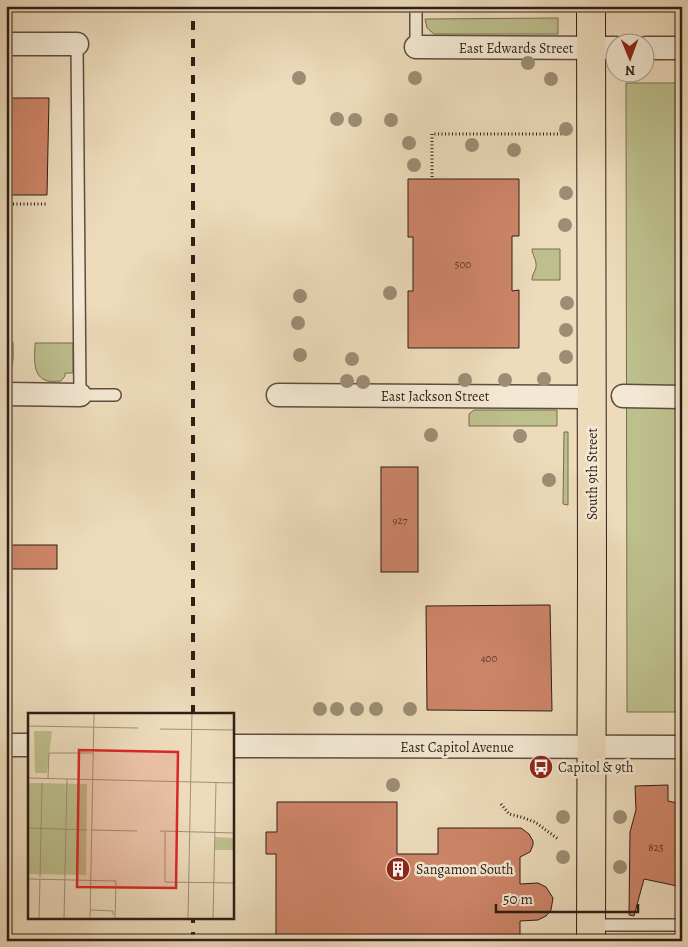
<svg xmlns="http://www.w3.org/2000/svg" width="688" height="947" font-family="Alegreya,serif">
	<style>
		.green { fill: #bdbf8d; stroke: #766e51 }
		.building { fill: #cd8568; stroke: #2e1e15 }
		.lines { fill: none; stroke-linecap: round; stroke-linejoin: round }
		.lane-casing { stroke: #5e4d3e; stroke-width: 14 }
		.street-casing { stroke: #5e4d3e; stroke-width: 25 }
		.primary-casing { stroke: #2e1e15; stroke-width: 30 }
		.path { stroke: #2e1e15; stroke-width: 3; stroke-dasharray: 1 2.5; stroke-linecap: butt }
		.lane { stroke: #f3e8d3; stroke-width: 11 }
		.street { stroke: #f3e8d3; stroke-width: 22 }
		.primary { stroke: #eddbbb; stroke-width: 28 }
		.rail { stroke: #2e1e15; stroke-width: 4; stroke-dasharray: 9 9; stroke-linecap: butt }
		.tree { fill: #9c8d74 }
		.labels { text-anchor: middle; stroke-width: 5; stroke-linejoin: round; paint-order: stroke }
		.number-label { font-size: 11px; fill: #56382a }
		.street-label { font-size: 14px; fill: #2e1e15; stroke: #f3e8d3 }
		.poi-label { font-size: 14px; fill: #2e1e15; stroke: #f3e8d3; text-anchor: start }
		.inset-road { fill: none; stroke: #a18f79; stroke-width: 1 }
		.view { fill: #d62828; fill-opacity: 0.15; stroke: #d62828; stroke-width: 2.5 }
		.inset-edge { fill: none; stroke: #2e1e15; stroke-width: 2.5 }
	</style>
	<rect width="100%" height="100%" fill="#eddbbb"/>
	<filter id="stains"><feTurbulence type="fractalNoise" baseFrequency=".004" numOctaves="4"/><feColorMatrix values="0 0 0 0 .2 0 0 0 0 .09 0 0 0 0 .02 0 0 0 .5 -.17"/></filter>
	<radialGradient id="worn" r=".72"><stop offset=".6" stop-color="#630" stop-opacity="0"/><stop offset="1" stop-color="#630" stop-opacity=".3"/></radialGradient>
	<g class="green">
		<path d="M558,18v16h-124l-7,-6 -2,-9z"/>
		<path d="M626,83h56v629h-55z"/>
		<path d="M532,249h28v31h-28c0,-6 3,-8 4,-13 1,-7 -4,-12 -4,-18z"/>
		<path d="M6,342h7c0,12 2,27 -7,36z"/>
		<path d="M35,343h38v30h-8v3l-4,5c-4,0 -9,1 -13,0 -17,-4 -13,-25 -13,-38z"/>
		<path d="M474,410h83v16h-88v-12z"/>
		<path d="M564,432h4v73l-5,-1z"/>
	</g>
	<g class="building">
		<path d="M6,98h43l-2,97h-41z"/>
		<path d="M408,179h111v57h-7v55l7,-1v58h-111v-57h5v-54h-5z"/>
		<rect x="381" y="467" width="37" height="105"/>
		<rect x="6" y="545" width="51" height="24"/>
		<path d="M550,605l2,106 -125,-1 -1,-104z"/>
		<path d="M668,785v16l14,3v83l-38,-8 -10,37 -5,-1 1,-83 6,-22 -1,-24z"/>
		<path d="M277,802h120v52h41v-26h83l8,6 4,7v4l-3,7 -10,5v27l18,-1 8,4 7,11 -2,12 -5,6 -8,4 -18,1v20h-119v-3h-125v-84h-10v-22h11z"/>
	</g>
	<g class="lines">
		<g class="lane-casing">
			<g id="lane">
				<path d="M77,44l3,351h35"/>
				<path d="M416,47v-41"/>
				<path d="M591,925h91"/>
			</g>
		</g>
		<g class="street-casing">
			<g id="street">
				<path d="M6,44h71"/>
				<path d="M416,47l200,1"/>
				<path d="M646,48h36"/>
				<path d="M6,394l74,1"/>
				<path d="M278,395l314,2"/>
				<path d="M623,396l59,1"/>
				<path d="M6,745h23"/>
				<path d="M232,746l450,1"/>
			</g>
		</g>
		<g class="primary-casing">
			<path id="primary" d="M591,941l1,-368 -1,-567"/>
		</g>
		<g class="path">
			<path d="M432,177v-43h130"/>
			<path d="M6,204h41"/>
			<path d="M501,804l8,10 12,3 14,5 23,17"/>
		</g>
		<use href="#lane" class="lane"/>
		<use href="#street" class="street"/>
		<use href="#primary" class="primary"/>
		<g class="rail">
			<path d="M193,714v-708"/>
			<path d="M193,941v-23"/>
		</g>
	</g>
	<g class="tree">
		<circle cx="528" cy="63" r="7"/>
		<circle cx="299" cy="78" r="7"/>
		<circle cx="415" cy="78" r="7"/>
		<circle cx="551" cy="79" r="7"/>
		<circle cx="337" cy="119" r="7"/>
		<circle cx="355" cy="120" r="7"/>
		<circle cx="391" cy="120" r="7"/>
		<circle cx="566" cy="129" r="7"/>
		<circle cx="409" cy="143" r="7"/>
		<circle cx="472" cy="145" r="7"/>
		<circle cx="514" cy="150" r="7"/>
		<circle cx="414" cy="165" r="7"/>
		<circle cx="566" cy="193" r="7"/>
		<circle cx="565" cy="225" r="7"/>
		<circle cx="390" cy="293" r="7"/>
		<circle cx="300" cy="296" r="7"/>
		<circle cx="567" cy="303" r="7"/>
		<circle cx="298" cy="323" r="7"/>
		<circle cx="566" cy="330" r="7"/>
		<circle cx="300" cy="355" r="7"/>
		<circle cx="566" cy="357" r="7"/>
		<circle cx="352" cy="359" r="7"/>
		<circle cx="544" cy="379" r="7"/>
		<circle cx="465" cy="380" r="7"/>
		<circle cx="505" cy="380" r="7"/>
		<circle cx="347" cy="381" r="7"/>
		<circle cx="363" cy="382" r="7"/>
		<circle cx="431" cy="435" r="7"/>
		<circle cx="520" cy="436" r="7"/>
		<circle cx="549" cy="480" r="7"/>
		<circle cx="320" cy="709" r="7"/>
		<circle cx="337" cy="709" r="7"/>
		<circle cx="357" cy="709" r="7"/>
		<circle cx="376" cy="709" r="7"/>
		<circle cx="410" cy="709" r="7"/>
		<circle cx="393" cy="785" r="7"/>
		<circle cx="563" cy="817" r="7"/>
		<circle cx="620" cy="817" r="7"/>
		<circle cx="563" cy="857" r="7"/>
		<circle cx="620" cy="867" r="7"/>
	</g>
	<defs>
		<g id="bus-disc" transform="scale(1.25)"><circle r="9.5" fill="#8f2418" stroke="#f3e8d3"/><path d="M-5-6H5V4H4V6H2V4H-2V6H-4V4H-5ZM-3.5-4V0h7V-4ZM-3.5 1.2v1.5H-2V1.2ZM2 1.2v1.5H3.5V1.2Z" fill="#fff"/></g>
		<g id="building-disc" transform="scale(1.25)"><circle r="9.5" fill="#8f2418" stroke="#f3e8d3"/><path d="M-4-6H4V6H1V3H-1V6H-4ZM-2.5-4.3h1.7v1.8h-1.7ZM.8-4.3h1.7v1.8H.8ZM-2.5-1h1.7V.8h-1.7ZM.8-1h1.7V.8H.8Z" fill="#fff"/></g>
	</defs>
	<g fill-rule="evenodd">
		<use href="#bus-disc" x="541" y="767"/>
		<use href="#building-disc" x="398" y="869"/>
	</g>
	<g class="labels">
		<g class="number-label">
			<text x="463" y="268">500</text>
			<text x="400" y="524">927</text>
			<text x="489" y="662">400</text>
			<text x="656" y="851">825</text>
		</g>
		<g class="street-label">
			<text x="516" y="53">East Edwards Street</text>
			<text x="435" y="401">East Jackson Street</text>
			<text transform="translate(592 474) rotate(-90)" y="5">South 9th Street</text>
			<text x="457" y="752">East Capitol Avenue</text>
		</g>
		<g class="poi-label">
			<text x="558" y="772">Capitol &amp; 9th</text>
			<text x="416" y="874">Sangamon South</text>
		</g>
	</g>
	<g transform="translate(28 713)">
		<rect width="206" height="206" fill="#eddbbb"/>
		<path d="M6,18h18l-5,42h-12zM0,70l59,1 -1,91 -58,-1zM187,124l19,1v12h-19z" fill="#bdbf8d"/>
		<path class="inset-road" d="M0,13l110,2M132,16l75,1M0,65l207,5M20,65l1,-25h44M0,115l59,2M63,117l46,1M132,118l75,2M137,118v51l70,1M12,164l2,-94M0,166l88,2 -1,38M62,197l23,1v4M11,206l1,-40M36,206l3,-140M62,206l4,-206M160,206l4,-206M185,206l3,-137"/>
		<path class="view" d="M51,37l99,2 -2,136 -99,-1z"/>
		<rect width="206" height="206" class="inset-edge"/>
	</g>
	<rect width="688" height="947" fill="none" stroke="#eddbbb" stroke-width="25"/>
	<rect x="8" y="8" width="673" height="932" fill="none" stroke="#2e1e15" stroke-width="2.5"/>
	<rect x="12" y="12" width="663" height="922" fill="none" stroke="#2e1e15"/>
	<g transform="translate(630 58) rotate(179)"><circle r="24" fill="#f3e8d3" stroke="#a49787"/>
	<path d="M0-4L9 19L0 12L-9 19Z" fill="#8f2418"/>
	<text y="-8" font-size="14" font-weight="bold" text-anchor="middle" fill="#2e1e15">N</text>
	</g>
	<path d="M496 904v8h142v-8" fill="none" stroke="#2e1e15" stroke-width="2.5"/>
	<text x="503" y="904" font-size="15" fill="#2e1e15" stroke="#f3e8d3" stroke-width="4" paint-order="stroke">50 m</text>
	<rect width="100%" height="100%" filter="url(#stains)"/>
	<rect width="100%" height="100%" fill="url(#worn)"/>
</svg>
